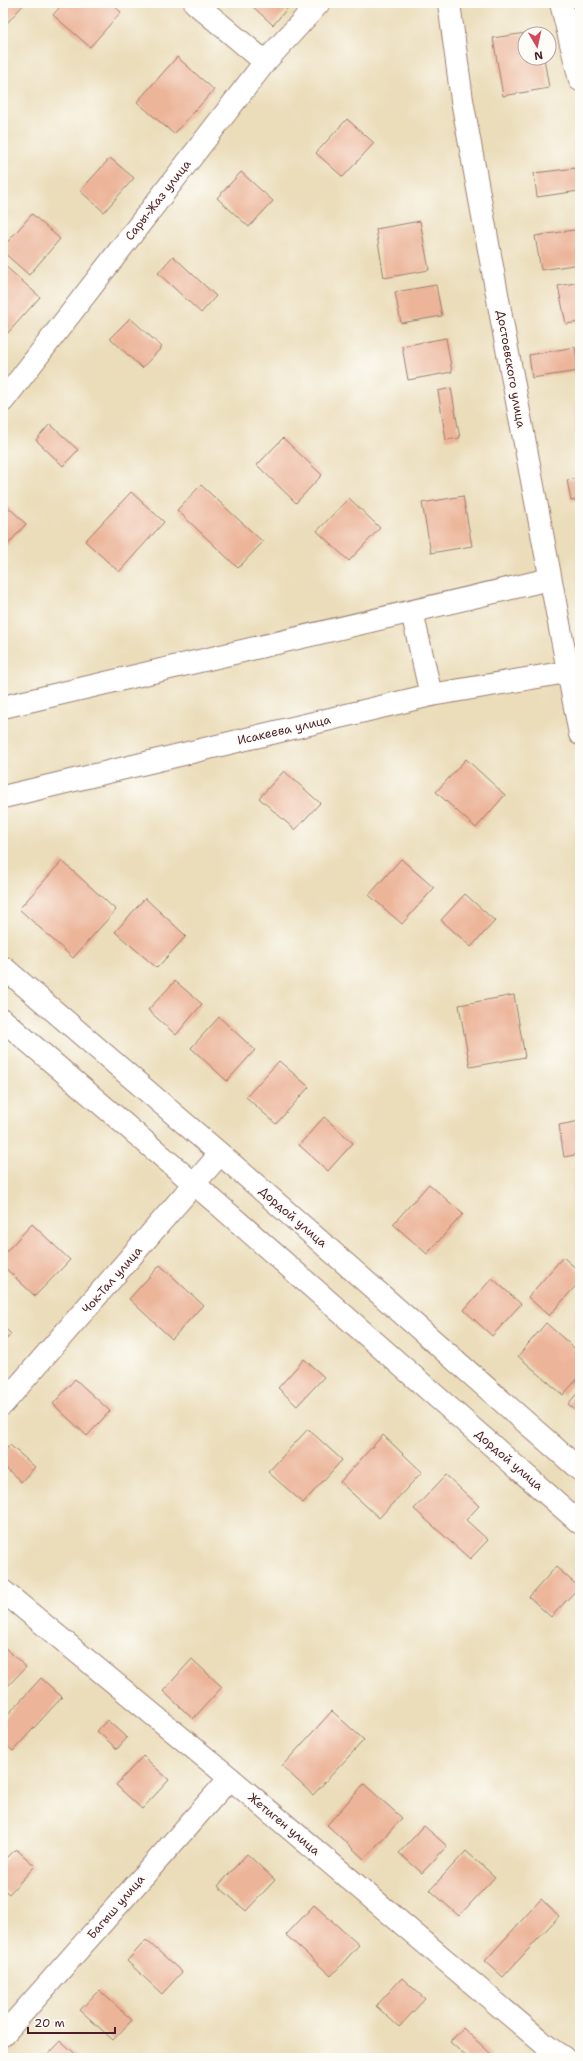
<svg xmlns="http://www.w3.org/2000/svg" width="583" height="2061" font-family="'Shantell Sans',sans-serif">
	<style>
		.building { fill: #ecb498 }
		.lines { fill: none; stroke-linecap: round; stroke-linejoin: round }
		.minor-casing { stroke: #9a7e72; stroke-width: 24 }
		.minor { stroke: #fff; stroke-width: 22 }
		.labels { text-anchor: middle; stroke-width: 3.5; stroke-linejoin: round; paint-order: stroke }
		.street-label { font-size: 12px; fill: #4a1f2b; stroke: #fdfcf7 }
	</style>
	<rect width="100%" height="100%" fill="#fdfcf7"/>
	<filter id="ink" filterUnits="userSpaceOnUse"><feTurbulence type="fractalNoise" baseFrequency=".025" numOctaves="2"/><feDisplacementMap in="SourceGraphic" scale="8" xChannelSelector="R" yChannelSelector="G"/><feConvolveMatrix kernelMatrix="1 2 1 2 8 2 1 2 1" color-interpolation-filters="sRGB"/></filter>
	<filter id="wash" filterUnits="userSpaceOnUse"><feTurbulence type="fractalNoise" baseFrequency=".012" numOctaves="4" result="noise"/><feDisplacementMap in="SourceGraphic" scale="16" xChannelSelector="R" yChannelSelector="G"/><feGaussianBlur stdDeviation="0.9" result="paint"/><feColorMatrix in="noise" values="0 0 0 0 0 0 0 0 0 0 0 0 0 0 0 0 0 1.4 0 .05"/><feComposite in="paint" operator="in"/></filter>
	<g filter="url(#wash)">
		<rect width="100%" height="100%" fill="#ebddba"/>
		<g id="blocks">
			<g class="building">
				<path d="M3,3h22l-18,20 -4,-3z"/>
				<path d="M63,3h48l10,9 -31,35 -37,-32z"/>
				<path d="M253,3h39l-19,22 -22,-20z"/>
				<path d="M539,31l1,3h-15v24h19l5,30 -46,8 -10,-58z"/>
				<path d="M177,57l37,33 -40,44 -37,-32z"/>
				<path d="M347,119l27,24 -31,34 -27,-24z"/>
				<path d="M110,158l24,20 -30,34 -24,-21z"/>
				<path d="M576,168l3,23 -42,6 -3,-24z"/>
				<path d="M241,172l32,29 -24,26 -32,-29z"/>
				<path d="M32,214l28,25 -31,36 -26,-23v-5z"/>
				<path d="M420,221l9,49 -45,8 -8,-49z"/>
				<path d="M580,229v35l-39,6 -6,-34z"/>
				<path d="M173,256l43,40 -15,17 -43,-40z"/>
				<path d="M3,264l37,33 -33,37 -4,-4z"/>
				<path d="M580,282v40l-14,2 -8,-38z"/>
				<path d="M436,285l6,31 -41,7 -6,-31z"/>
				<path d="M130,318l32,29 -20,21 -32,-30z"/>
				<path d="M446,338l6,34 -44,8 -6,-34z"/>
				<path d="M575,347l4,24 -47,7 -3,-23z"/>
				<path d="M451,388l9,50 -14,2 -8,-49z"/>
				<path d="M50,424l28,26 -15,16 -27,-26z"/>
				<path d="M283,438l39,37 -26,28 -39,-38z"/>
				<path d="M580,478v21l-9,2 -4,-21z"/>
				<path d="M201,485l62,57 -25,26 -61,-58z"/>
				<path d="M131,492l33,30 -45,50 -34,-31z"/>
				<path d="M463,496l9,50 -41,7 -9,-50z"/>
				<path d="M349,498l31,30 -31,33 -32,-30z"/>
				<path d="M4,503l22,21 -23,26v-46z"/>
				<path d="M466,759l39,36 -29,33 -40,-36z"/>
				<path d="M284,771l36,32 -25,27 -36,-32z"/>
				<path d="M401,859l33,29 -32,36 -33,-29z"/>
				<path d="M62,861l54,49 -43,48 -54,-49z"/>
				<path d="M465,894l30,27 -24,26 -30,-27z"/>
				<path d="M145,898l41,38 -29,32 -42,-36z"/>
				<path d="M175,981l27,23 -26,31 -28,-25z"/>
				<path d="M514,995l11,62 -55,10 -11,-62z"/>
				<path d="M219,1017l36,33 -28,31 -36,-33z"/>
				<path d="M279,1061l30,26 -33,37 -30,-27z"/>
				<path d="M324,1117l29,26 -25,28 -29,-26z"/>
				<path d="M580,1121v33l-16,3 -5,-32z"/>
				<path d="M429,1184l34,30 -36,40 -34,-30z"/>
				<path d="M32,1224l38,36 -35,36 -32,-30v-11z"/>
				<path d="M563,1257l17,15v9l-31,35 -21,-19z"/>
				<path d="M160,1265l43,40 -31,34 -43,-40z"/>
				<path d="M492,1278l29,26 -29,32 -28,-26z"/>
				<path d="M546,1323l34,30v23l-17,19 -45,-39z"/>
				<path d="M3,1326l8,8 -8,9z"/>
				<path d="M304,1359l20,18 -27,29 -19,-18z"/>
				<path d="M75,1379l35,32 -23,25 -34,-32z"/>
				<path d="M580,1390v25l-12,-11z"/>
				<path d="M308,1429l34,31 -39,43 -35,-31z"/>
				<path d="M383,1435l39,37 -43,46 -39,-36z"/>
				<path d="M10,1445l25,22 -14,15 -18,-17v-12z"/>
				<path d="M446,1475l33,31 -13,14 22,20 -18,19 -56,-50z"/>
				<path d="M556,1567l23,20 -28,30 -22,-20z"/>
				<path d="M3,1646l23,21 -23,24z"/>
				<path d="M192,1659l30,28 -29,32 -30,-28z"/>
				<path d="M41,1678l21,19 -49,54 -10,-9v-22z"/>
				<path d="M332,1711l32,29 -51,55 -31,-29z"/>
				<path d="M107,1720l20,18 -10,11 -20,-18z"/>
				<path d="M143,1756l26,24 -27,29 -26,-24z"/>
				<path d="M364,1784l38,34 -38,41 -37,-34z"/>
				<path d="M424,1826l23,20 -25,27 -23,-20z"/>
				<path d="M16,1849l19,17 -26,28 -6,-5v-27z"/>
				<path d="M466,1851l29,26 -36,39 -29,-26z"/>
				<path d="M247,1854l28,26 -29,31 -28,-25z"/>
				<path d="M541,1899l18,17 -56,61 -18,-16z"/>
				<path d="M314,1905l45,40 -28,31 -45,-41z"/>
				<path d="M146,1940l36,32 -20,22 -35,-33z"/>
				<path d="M402,1978l23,21 -26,28 -23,-21z"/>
				<path d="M99,1990l33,30 -19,20 -33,-30z"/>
				<path d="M463,2028l29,27 -3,3h-21l-18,-16z"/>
				<path d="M61,2041l19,17h-35z"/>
			</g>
		</g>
	</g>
	<g filter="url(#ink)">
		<use href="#blocks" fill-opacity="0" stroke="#9a7e72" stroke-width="1"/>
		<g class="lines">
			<g class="minor-casing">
				<g id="minor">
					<path d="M195,3l70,59"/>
					<path d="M449,3l13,97 43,238 75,396"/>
					<path d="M561,3l19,77"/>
					<path d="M3,401l262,-339 54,-59"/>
					<path d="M412,612l19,83"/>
					<path d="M3,707l547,-128"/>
					<path d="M3,797l428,-102 136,-23"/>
					<path d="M3,967l244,210 333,293"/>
					<path d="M3,1020l217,186 360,317"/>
					<path d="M3,1404l217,-250"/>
					<path d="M3,1591l227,187 319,270 15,10"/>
					<path d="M3,2035l227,-257"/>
				</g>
			</g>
			<use href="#minor" class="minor"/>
		</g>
	</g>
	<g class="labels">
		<g class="street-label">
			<text transform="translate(158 200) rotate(-52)" y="4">Сары-Жаз улица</text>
			<text transform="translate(511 369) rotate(80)" y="4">Достоевского улица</text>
			<text transform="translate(284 730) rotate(-13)" y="4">Исакеева улица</text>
			<text transform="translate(293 1217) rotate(41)" y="4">Дордой улица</text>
			<text transform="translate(112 1280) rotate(-49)" y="4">Чок-Тал улица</text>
			<text transform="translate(509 1460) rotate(41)" y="4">Дордой улица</text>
			<text transform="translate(284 1824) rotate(40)" y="4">Жетиген улица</text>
			<text transform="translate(116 1907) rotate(-49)" y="4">Багыш улица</text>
		</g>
	</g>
	<rect width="583" height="2061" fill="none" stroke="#fdfcf7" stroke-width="16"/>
	<g transform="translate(537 46) rotate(171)"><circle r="19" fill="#fdfcf7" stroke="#b5a4a5"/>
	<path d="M0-3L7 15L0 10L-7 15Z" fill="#d1495b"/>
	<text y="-6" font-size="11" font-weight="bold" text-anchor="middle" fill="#4a1f2b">N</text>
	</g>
	<path d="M28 2027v6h87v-6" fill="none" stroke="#4a1f2b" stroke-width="2"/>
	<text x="34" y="2027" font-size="12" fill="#4a1f2b" stroke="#fdfcf7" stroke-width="3" paint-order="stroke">20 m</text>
</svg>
